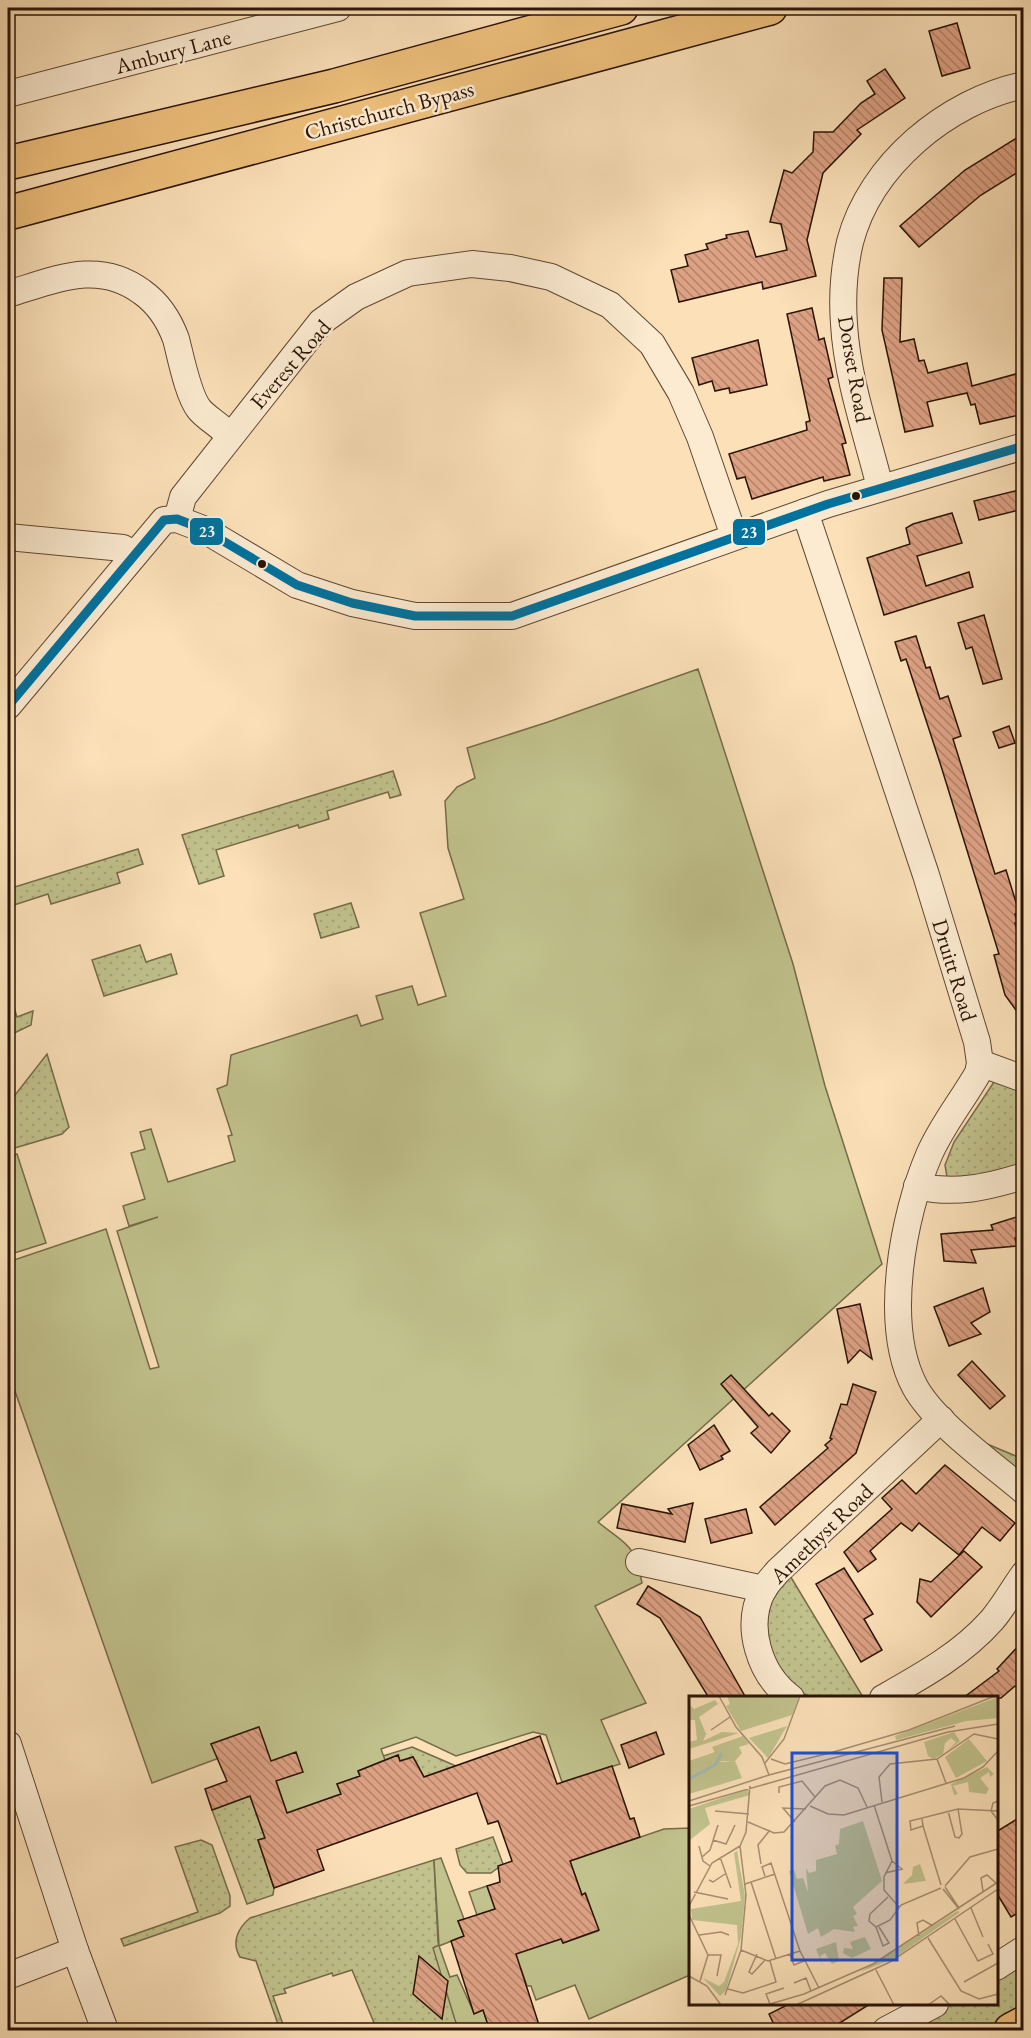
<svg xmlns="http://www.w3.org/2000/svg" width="1031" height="2038" font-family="'EB Garamond',serif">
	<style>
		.grass { fill: url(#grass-dots); stroke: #766b4a; stroke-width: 1.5 }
		.park { fill: #c1c28d; stroke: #766b4a; stroke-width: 1.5 }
		.building { fill: url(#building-back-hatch); stroke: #2b1406; stroke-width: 1.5 }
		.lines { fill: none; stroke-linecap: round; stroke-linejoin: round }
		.minor-casing { stroke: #5f4732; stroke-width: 28 }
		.major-casing { stroke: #2b1406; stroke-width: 36 }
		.minor { stroke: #fcebd1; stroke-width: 26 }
		.major { stroke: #eec07c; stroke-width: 33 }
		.bus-1-casing { stroke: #fcebd1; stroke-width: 14 }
		.bus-1 { stroke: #00729e; stroke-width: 9 }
		.bus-dot { fill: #2b1406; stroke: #fcebd1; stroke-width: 2 }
		.labels { text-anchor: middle; stroke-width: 5; stroke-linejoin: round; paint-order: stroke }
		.street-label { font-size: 22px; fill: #2b1406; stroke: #fcebd1 }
		.inset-river { fill: none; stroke: #a0bbb6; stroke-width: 3 }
		.inset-road { fill: none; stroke: #a88e71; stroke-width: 1.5 }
		.view { fill: #1d4ed8; fill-opacity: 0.15; stroke: #1d4ed8; stroke-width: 3 }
		.inset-edge { fill: none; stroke: #2b1406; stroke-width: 3 }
		.line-badge { stroke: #fcebd1; stroke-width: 2 }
		.badge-label { font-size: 16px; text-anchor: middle; font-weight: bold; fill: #fff }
	</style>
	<defs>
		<pattern id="grass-dots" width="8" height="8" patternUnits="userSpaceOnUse" patternTransform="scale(1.5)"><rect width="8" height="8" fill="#c1c28d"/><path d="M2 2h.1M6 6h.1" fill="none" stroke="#a6a678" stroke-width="1.8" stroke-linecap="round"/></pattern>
		<pattern id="building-back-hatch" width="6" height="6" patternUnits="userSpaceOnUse" patternTransform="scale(1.5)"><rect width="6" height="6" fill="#dda184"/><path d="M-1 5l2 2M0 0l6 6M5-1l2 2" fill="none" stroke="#b3826a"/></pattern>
	</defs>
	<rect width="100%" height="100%" fill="#fbe0b8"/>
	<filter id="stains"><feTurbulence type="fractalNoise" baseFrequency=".00333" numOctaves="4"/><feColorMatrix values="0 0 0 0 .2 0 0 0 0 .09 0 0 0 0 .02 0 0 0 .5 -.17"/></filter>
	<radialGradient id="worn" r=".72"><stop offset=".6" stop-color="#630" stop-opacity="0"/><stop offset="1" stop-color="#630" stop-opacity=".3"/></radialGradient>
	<g class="grass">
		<path d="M393,771l8,24 -11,3 -2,-6 -61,19 2,8 -30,9 -1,-3 -82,25 8,26 -25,8 -17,-49z"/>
		<path d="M138,849l5,15 -26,9 3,10 -69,21 -3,-10 -40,13v-18z"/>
		<path d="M351,903l8,24 -38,11 -7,-24z"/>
		<path d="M140,945l6,17 25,-8 6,20 -73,22 -12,-36z"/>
		<path d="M8,988l9,29 16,-6 -2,14 -23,11z"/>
		<path d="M47,1054l22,73 -7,7 -54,16v-46z"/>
		<path d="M996,1079l27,12v74l-52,14 -24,-2 -2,-12 9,-23z"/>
		<path d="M987,1444l36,15v17z"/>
		<path d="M789,1574l74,123h-53l-9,-5 -30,-32 -5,-17 3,-41z"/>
		<path d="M412,1747l44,19 -32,11 -11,-20 -13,4 -2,-6 -13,5 -2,-4z"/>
		<path d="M250,1796l15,42 -7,2 16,48 -1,7 -26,9 -35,-94z"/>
		<path d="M493,1837l10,27 -12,9h-24l-7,-8 -4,-16z"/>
		<path d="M201,1840l11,5 18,51v10l-10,7 -96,33 -3,-7 77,-27 -23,-65z"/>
		<path d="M434,1860l4,82 21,88h-82l-25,-60 -19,6 -1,-3 -48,16 2,4 -13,3 12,34h-5l-24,-69 -16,-4c-9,-15 -2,-29 10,-39z"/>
		<path d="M1023,1956v52l-35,22h-90l49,-26h49l1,-32z"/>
	</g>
	<g class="park">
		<path d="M698,669l95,295 32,122 57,178 -284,258c29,24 37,21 44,61l-47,23 51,97 -45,17 19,44 -58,18 -16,-47 -13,-3 -77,24 -40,-19 -35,12 4,11 -27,11 2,5 -23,8 4,10 -54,19 -29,-86 -47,17 8,14 -67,25 -144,-412v-109l98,-33 44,140 9,-2 -42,-136 41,-14 -29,9 -6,-20 22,-7 -14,-46 14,-4 -5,-17 11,-3 17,53 67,-21 -7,-25 4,-1 -15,-46 10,-4 4,-30 126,-40 4,11 22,-7 -7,-23 36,-10 6,19 28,-9 -26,-83 44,-14 -16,-51 -3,-47 12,-14 18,-9 -8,-30 81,-26z"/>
		<path d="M17,1154l29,89 -38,12v-98z"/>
		<path d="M690,1828v147l-101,44 -14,-34 -39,15 -5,-14h-4l-6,-17 -16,5 10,-29 40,-22 8,20 35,-12 -12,-37 -4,1 -12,-34 94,-32z"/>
		<path d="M441,1858l23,61 -6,2 6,15 -25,10 11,31 7,-2 17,38 9,-3 7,20h5h-36l-4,-10 -22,-72 6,-3 -5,-85z"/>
		<path d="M487,1886l9,23 -19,6 -8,-23z"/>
	</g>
	<g class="building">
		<path d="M957,23l13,45 -28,8 -13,-45z"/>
		<path d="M885,69l20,29 -48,32 4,4 -38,39 -16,67 9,36 -53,13 -1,-7 -83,20 -8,-32 17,-4 -3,-11 23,-6 -2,-5 21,-6 -1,-3 22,-4 8,26 31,-7 -6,-26 -11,-2 14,-52 8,3 21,-21 1,-20h19l28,-29 14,-9 -8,-13z"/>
		<path d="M1023,134v35l-42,26 -62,52 -19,-21 65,-56z"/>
		<path d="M884,278h18l-2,64 14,-3 5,22 5,-1 4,13 39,-10 5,23 51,-14v42l-43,10 -5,-20 -4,1 -4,-12 -40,9 6,24 -28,6 -23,-102z"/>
		<path d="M812,308l7,32 5,-2 9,39 -5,2 18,64 -4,1 8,31 -26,6 -1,-4 -71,22 -7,-22 -8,2 -8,-25 78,-24 -1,-8 4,-1 -23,-107z"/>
		<path d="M758,340l9,45 -37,8 -1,-5 -14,3 -3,-10 -13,4 -7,-27z"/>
		<path d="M1023,489v20l-44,11 -5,-19z"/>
		<path d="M952,513l10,30 -45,13 9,30 43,-14 4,15 -89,28 -17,-57 43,-14 -4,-16 7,-4z"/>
		<path d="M984,615l18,64 -19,5 -11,-37 -6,2 -8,-26z"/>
		<path d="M916,636l10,32 4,-1 10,32 8,-3 13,40 -8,3 42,135 11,-4 13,42 -4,2 2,9h-2l8,30v67l-18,-25 -11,-40 5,-1 -58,-188 -35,-107 -5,2 -6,-19z"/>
		<path d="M1009,726l6,17 -16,5 -6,-16z"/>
		<path d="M1023,1215v21l-8,2 2,8 -46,4 5,13 -32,-2 -3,-27 52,-4 -2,-5z"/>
		<path d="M983,1288l7,24 -19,11 10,11 -32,12 -15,-39z"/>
		<path d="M860,1304l12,55 -12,-9 -12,13 -11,-54z"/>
		<path d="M972,1361l33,35 -15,13 -32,-34z"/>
		<path d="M731,1375l38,41 3,-3 18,18 -19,22 -20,-20 7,-6 -37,-43z"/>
		<path d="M853,1384l23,8 -20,61 -81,72 -15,-18 68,-59 -3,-3 7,-6 -2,-1 11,-34 6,1z"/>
		<path d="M714,1425l16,26 -9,5 2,3 -23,11 -12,-25z"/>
		<path d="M945,1465l70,58 -15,18 -18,-14 -23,28 -40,-32 -7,8 -11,-8 -31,28 6,8 -18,13 -14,-20 48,-43 -10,-11 20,-18 14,14z"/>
		<path d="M693,1503l-8,39 -68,-14 5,-24 50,10 -4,-5z"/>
		<path d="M746,1509l6,24 -41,10 -6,-24z"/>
		<path d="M964,1551l18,16 -51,50 -14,-15 3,-23 11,3z"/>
		<path d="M844,1568l29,46 -9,5 18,31 -21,12 -45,-78z"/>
		<path d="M648,1586l52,31 46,81h-37l-49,-80 -23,-14z"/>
		<path d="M1023,1641v53l-8,-8 -14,12h-38l36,-27 -2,-2z"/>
		<path d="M259,1727l12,34 25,-9 7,20 -27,9 11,32 54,-19 -4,-10 23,-8 -2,-5 40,-16 2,6 13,-4 11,20 116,-41 17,48 55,-18 18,53 4,-1 6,19 -70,24 12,34 3,-2 14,37 -36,13 -2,-4 -45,15 25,77h-51l-7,-21 -9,4 -23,-73 13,-5 -6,-15 37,-12 -8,-23 13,-4 -2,-16 14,-5 -14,-40 -10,3 -11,-31 -160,57 7,20 -50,18 -16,-48 7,-2 -15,-42 -38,14 -7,-21 22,-8 -16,-37z"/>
		<path d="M656,1732l8,22 -35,14 -8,-23z"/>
		<path d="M1017,1819l6,10v81l-12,7 -15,-25v-60z"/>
		<path d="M419,1956l29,25 -6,38 -29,-25z"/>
		<path d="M789,2004h81l-43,27h-50l-8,-17z"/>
	</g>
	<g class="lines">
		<g class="minor-casing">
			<g id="minor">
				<path d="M8,94l330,-86"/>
				<path d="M8,294c47,-14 90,-35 134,-2 17,12 27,28 34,47 5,19 12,56 23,70 8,10 22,16 30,27"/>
				<path d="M880,487c-13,-52 -33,-109 -36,-163 -2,-27 0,-56 6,-82 20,-77 97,-141 174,-157"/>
				<path d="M805,512l121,363 51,167 3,21 -2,10c-16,28 -36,52 -49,82 -26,61 -47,170 -14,232 20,36 76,76 109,104"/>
				<path d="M177,519l6,-22 138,-175 35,-25 52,-24 64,-9 38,4 41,9 59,28 42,39 29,49 19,44 34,99"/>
				<path d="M8,537l115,11 10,8"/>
				<path d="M8,706l156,-186 13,-1 26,10 94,56 55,18 63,13h97l316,-112 196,-58"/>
				<path d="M980,1063l44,16"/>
				<path d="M917,1186c39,9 70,1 107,-10"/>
				<path d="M639,1562l125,27"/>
				<path d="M791,1698c-32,-24 -47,-72 -28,-108 4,-7 10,-13 15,-19l163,-152"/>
				<path d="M883,1698c39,-22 79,-44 109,-78 12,-14 21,-31 32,-46"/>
				<path d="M8,1744l67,206"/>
				<path d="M996,1967l28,-18"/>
				<path d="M8,1976l67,-26 30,80"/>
				<path d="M886,2030l49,-26"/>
			</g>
		</g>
		<g class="major-casing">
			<g id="major">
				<path d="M8,163l326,-77 287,-78"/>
				<path d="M8,213l762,-205"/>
				<path d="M1011,2030l13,-7"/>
			</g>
		</g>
		<use href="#minor" class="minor"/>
		<use href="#major" class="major"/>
		<g class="bus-1-casing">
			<path id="bus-1" d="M8,706l156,-186 13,-1 26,10 94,56 55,18 63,13h97l316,-112 196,-58"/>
		</g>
		<use href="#bus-1" class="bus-1"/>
	</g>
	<g class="bus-dot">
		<circle cx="856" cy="496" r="5"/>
		<circle cx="262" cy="564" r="5"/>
	</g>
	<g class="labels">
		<g class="street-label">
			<text transform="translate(173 51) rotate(-15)" y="8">Ambury Lane</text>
			<text transform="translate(389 110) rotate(-15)" y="8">Christchurch Bypass</text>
			<text transform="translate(290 364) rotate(-49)" y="8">Everest Road</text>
			<text transform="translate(855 369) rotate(80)" y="8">Dorset Road</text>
			<text transform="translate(955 970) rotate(73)" y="8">Druitt Road</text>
			<text transform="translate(821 1533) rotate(-44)" y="8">Amethyst Road</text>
		</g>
	</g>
	<g transform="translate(689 1696)">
		<rect width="309" height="309" fill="#fbe0b8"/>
		<path d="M38,0h72l-7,19 -51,16 -15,-25 4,-2zM309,1v21l-32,3 -70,19 -1,-4zM98,30l-19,32 -19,-20zM265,36l6,9 -13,10 9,-9 -5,-4 -6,5 -2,11 -10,5 -5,-3 -4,-14zM280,43l18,22 -31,17 -11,-21zM26,56l6,10 14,-1 7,17 -53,16v-33zM298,71l7,7 -4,3 -1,-5 -9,6 9,11 -3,5 -17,-2 -1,-10 -15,4 5,8 -4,1 -3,-11zM231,168l6,17 -23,3 9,-9 1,-8zM268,215l3,1 -67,47 -33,13zM147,246l3,19 -7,3 -7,-11 -5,3 3,10 -7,-17z" fill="#c1c28d"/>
		<path d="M26,4l3,4 -19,13 7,17 -3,7 19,-9 17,1 -50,16v-7l8,-2 -2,-20h-6v-16l5,5zM54,40l6,8 -10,3 3,6 -7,8h-16l-7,-14zM59,93l2,6 -45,13 5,16 -21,17v-32zM48,155l8,45 -4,41 -15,53 -6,6 -17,-18 16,8 5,-4 14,-38 -1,-19 -45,-5 -1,-11 50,-8 -7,-48z" fill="#c1c28d"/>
		<path d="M174,125l19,60 -29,26 4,7 -4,2 5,10 -5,1 2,5 -21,-3 -13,8 -3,-9 -10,6 -19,-63 5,-1 3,9 6,-1 5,14 -2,-24 3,5 7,-2v-11l21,-6 -2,-8 4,-2 1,-15zM176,241l6,12 -19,9 -9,-5 1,-5 9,1 -3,-7z" fill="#c1c28d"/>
		<path class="inset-river" d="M0,83l26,-14 7,-12"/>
		<path class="inset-road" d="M30,0l17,31 26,30 7,18M22,34l19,-13M82,63l14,5 45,-11 79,-23 86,-34M248,63l9,24M76,67l19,-24 16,-43M90,97v-6l23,-6 13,16M0,105l80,-26 186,-49M309,105l-5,2 -2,8 7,9M193,106l-3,-25 11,-13 47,-5 37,-25 24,5M185,109l18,56 -8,16v13l15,17M0,110l259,-74 50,-8M121,110l18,8 16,1 120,-37 19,-11 15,-16M26,115l34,3M259,115l7,26 4,1 3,-4 -4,-25M233,123l1,7 -12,4 -1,-9 48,-12 40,2M59,126l26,11 10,-1 41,-46 15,-6 18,8 9,19M106,126l-12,-14 23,1M234,130l18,59M24,144l13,4 9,-19M10,150l4,15 7,5M13,161l8,-7 8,-25M31,161l11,31M72,168l-3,-19 12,-15M196,177l17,-4 -10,-8M76,180l-3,-9 9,-4 29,88M20,184l4,2 12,-8M62,186l25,77M56,188l30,-10M256,190l25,-29 28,-8M256,191l14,21M254,193l16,20M294,195l-2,-13 6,-3 9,8M5,196l34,7M199,201l-18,17 -1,7 7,6 14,-7 11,-15 40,-17M0,210l23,-43 28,-17M282,212l12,29M0,219l19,40 -8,26M266,223l23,42 15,-7 -5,-10M187,231l7,19 6,-3 -10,-16M10,239l22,-3 8,3M230,240l-2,-13 6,-3 10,6M239,242l33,53 18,8 19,-5M52,254l27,11 32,-10 19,37M68,258l-8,18 3,2 13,-14M101,258l4,11 10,-4M19,259h13l-4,21M187,274l18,35M0,280l18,10 14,19M275,286l34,-19M105,287l12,-5 5,13M95,292l-18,6 4,10 34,-10 69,-30 125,-82M39,293l15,4 33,-11 -6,-21M36,299l16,-45 5,-55 -6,-49 6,-14 4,-46M107,309l94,-43 108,-73M239,309l13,-9 9,9"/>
		<path class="view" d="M103,57h105v207h-105z"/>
		<rect width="309" height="309" class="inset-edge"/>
	</g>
	<g class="line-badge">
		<rect x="189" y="517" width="35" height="29" rx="6" fill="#00729e"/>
		<rect x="732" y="518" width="34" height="28" rx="6" fill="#00729e"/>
	</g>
	<g class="badge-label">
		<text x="207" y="537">23</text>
		<text x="749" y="538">23</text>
	</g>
	<rect width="1031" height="2038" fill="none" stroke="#fbe0b8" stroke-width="30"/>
	<rect x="9" y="9" width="1013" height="2020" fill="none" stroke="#2b1406" stroke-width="3"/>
	<rect x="15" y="15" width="1001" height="2008" fill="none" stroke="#2b1406" stroke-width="1.5"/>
	<rect width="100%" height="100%" filter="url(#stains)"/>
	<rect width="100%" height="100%" fill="url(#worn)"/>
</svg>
